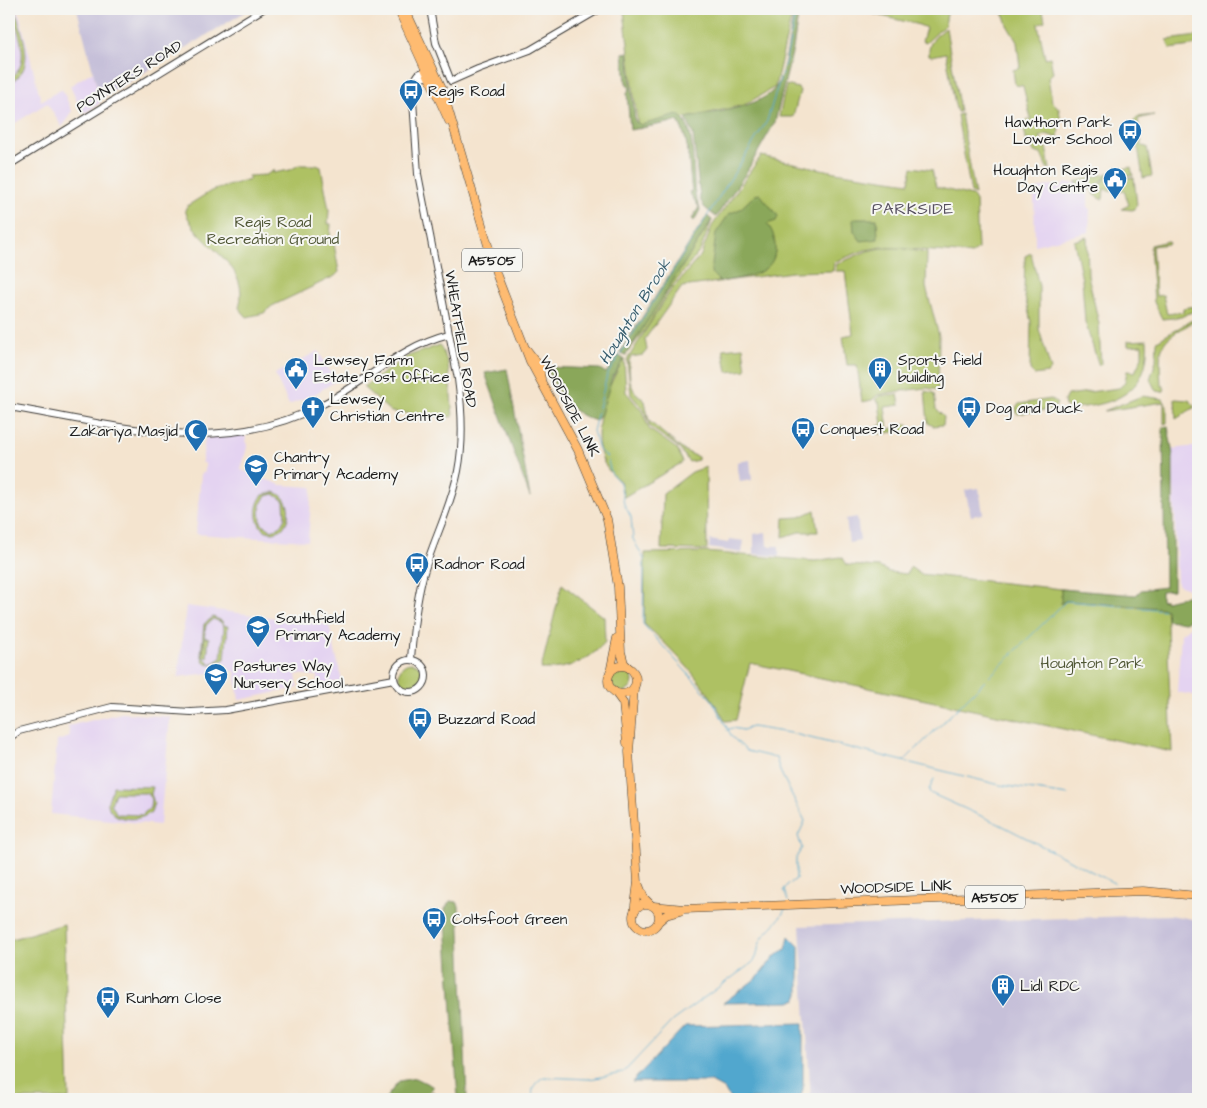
<svg xmlns="http://www.w3.org/2000/svg" width="1207" height="1108" font-family="'Architects Daughter',sans-serif">
	<style>
		.built { fill: #e4d3f1 }
		.industrial { fill: #c6c0d9 }
		.green { fill: #aec164; stroke: #656e40; fill-rule: evenodd }
		.forest { fill: #8aa75a; stroke: #53623b }
		.water { fill: #51a7ce; stroke: #366275 }
		.lines { fill: none; stroke-linecap: round; stroke-linejoin: round }
		.stream { stroke: #51a7ce; stroke-width: 1 }
		.minor-casing { stroke: #3c3a37; stroke-width: 8 }
		.major-casing { stroke: #3c3a37; stroke-width: 9 }
		.minor { stroke: #fff; stroke-width: 6 }
		.major { stroke: #febb71; stroke-width: 8 }
		.labels { text-anchor: middle; stroke-width: 4; stroke-linejoin: round; paint-order: stroke }
		.shield { fill: #f6f6f2; stroke: #5d5d5c; stroke-width: 1 }
		.shield-label { font-size: 14px; font-weight: bold; fill: #1c1c1c }
		.street-label { font-size: 15px; fill: #1c1c1c; stroke: #f6f6f2 }
		.poi-label { font-size: 15px; fill: #1c1c1c; stroke: #f6f6f2; text-anchor: start }
		.park-label { font-size: 15px; fill: #4f5635; stroke: #f6f6f2 }
		.neighbourhood-label { font-size: 16px; letter-spacing: 1px; fill: #575060; stroke: #f6f6f2 }
		.water-label { font-size: 16px; font-style: italic; fill: #345b6c; stroke: #f6f6f2 }
	</style>
	<rect width="100%" height="100%" fill="#f6f6f2"/>
	<filter id="ink" filterUnits="userSpaceOnUse"><feTurbulence type="fractalNoise" baseFrequency=".02" numOctaves="2"/><feDisplacementMap in="SourceGraphic" scale="10" xChannelSelector="R" yChannelSelector="G"/><feConvolveMatrix kernelMatrix="1 2 1 2 8 2 1 2 1" color-interpolation-filters="sRGB"/></filter>
	<filter id="wash" filterUnits="userSpaceOnUse"><feTurbulence type="fractalNoise" baseFrequency=".0096" numOctaves="4" result="noise"/><feDisplacementMap in="SourceGraphic" scale="20" xChannelSelector="R" yChannelSelector="G"/><feGaussianBlur stdDeviation="1.12" result="paint"/><feColorMatrix in="noise" values="0 0 0 0 0 0 0 0 0 0 0 0 0 0 0 0 0 1.4 0 .05"/><feComposite in="paint" operator="in"/></filter>
	<g filter="url(#wash)">
		<rect width="100%" height="100%" fill="#f4e4cf"/>
		<g class="built">
			<path d="M9,9h9l23,92 21,-12 10,22 -10,16 -15,-24 -38,24z"/>
			<path d="M93,71l7,32 -15,10 -4,-3 -11,-24z"/>
			<path d="M1066,183h11l11,7v18h2l-1,24 -54,13 -1,-55 16,-5 10,2z"/>
			<path d="M318,351l18,30 -23,14 -24,10 -14,-31z"/>
			<path d="M245,434l2,13 -6,23 40,15 31,2 -4,54 -112,-7 5,-60 4,-2v-9h-3l3,-25z"/>
			<path d="M1188,447h10v249l-21,-4 4,-58 15,-12 -2,-30 -17,-8 -4,-135z"/>
			<path d="M186,606l143,19 13,56 -24,4 -1,-9 -21,-2 2,14 -59,12 -4,-28 -3,-2 -54,7z"/>
			<path d="M122,713l48,4 -10,108 -109,-11 6,-73 13,-4 -2,-11z"/>
		</g>
		<g class="industrial">
			<path d="M77,9h173l-150,90z"/>
			<path d="M750,460l2,20 -12,2 -3,-20z"/>
			<path d="M979,488l4,26 -12,2 -6,-26z"/>
			<path d="M857,517l3,24 -11,2 -3,-24z"/>
			<path d="M766,532l1,14h12v10l-25,-2v-20z"/>
			<path d="M730,539l14,2 -2,12 -33,-5 1,-8 18,3z"/>
			<path d="M1170,915l28,5v179h-387l-11,-173z"/>
		</g>
		<g class="green">
			<path d="M11,9h4c6,24 24,60 -6,74v-4c25,-15 8,-48 2,-70z"/>
			<path d="M634,9h159l-18,78 -31,18 -106,24 -14,-118z"/>
			<path d="M853,9h35l17,4 2,-4h41l-3,16 -19,18 -4,-2 4,-13 -7,-3z"/>
			<path d="M1002,9l41,1 2,11 -7,3 7,34 5,-1 3,16 -5,4 4,25 7,6 2,16 -2,2 -1,12 -12,-4 -6,3 6,10 4,22 -3,-1 -6,-14 -7,-2 -4,-12h-4l-3,-18 8,-3 -8,-33 -8,-1 -2,-15 7,-2 -3,-26 -10,-17z"/>
			<path d="M946,28l14,84h-3l-2,-7 -9,-52 -14,3 -3,-1c-1,-14 7,-19 17,-27z"/>
			<path d="M1197,36l1,9 -28,4 -3,-9z"/>
			<path d="M786,85l12,3 2,3 -7,26h-14z"/>
			<path d="M961,114l14,81 -4,-2 -13,-72 -1,-6z"/>
			<path d="M1154,115l-16,4 4,27 5,1 5,29 -9,2 -9,-57 3,-4z"/>
			<path d="M761,156l74,16 74,11 3,-16 20,3 4,17 36,9 4,4 2,49 -6,5 -90,-7 -17,3 -31,12 -1,9 -41,1 -110,15 -37,52 2,11 -4,5 -12,2 -2,4 1,20 4,10 11,10 4,20 34,29 15,7v3l-9,2 -11,-15 -28,-20 -6,-17 -13,-15 -4,-35 42,-67 32,-38 11,-29z"/>
			<path d="M299,165h17l5,2 8,43 -1,14h3l-1,12 4,8 5,28 -4,4 -63,30 -8,7 -17,4 -8,-9c13,-47 -42,-59 -54,-98l2,-4 24,-15 39,-12 -2,-3 18,-1 8,-5 -1,3 17,-3z"/>
			<path d="M1131,167l2,9 -24,-2 -18,16 -16,-8z"/>
			<path d="M1109,175l25,3 3,27 -4,5 -12,-1 8,-4 -5,-14 -5,1 -3,-7 -3,3 2,3 -11,-2 -1,10h-3l-6,-5v-4z"/>
			<path d="M712,220l-12,31 -33,42 -18,31 -24,32z"/>
			<path d="M1087,237l1,38 11,49 2,40 -2,2 -14,-44 -3,-42 -8,-39z"/>
			<path d="M1168,241l1,3 -17,2 4,50 7,-1 4,19 16,-2v-4l13,-2 -1,-15h3v18l-17,8 -19,2 -8,-17 -4,-57z"/>
			<path d="M882,248h18l27,5 -1,34 13,49 -1,54 -12,-2 -26,3 -22,4 -6,5 -10,2 -5,-37h-10l-4,-29 10,-2 -8,-63h-10l2,-7 30,-13z"/>
			<path d="M1031,253l8,33v43l12,41 -3,3 -14,2 -4,-4 1,-49 -7,-29 1,-37z"/>
			<path d="M1198,319c-37,23 -40,19 -37,65l4,5 -2,3 -7,-1 -6,-12 6,-18 1,-20 33,-20z"/>
			<path d="M1147,340c3,40 -18,60 -56,66 -8,1 -18,4 -26,0l-1,-5 3,-6 52,-7c8,-6 6,-9 8,-17l8,1 7,-15v-12l-14,1v-5z"/>
			<path d="M440,345l8,18 5,54 -62,-5 -28,-25 45,-31z"/>
			<path d="M743,347l3,23 -19,2 -4,-23z"/>
			<path d="M624,359l2,33 16,19 7,18 28,20 6,13 -59,35 -4,-16c-40,-28 -17,-88 4,-122z"/>
			<path d="M925,391l9,2 2,16 8,8 -1,8 -10,1 -5,-3z"/>
			<path d="M898,394l2,11 -15,2 3,22 15,-2 2,-3 3,1 1,5 -30,4 -1,-8 4,-1 -3,-23 -4,-2 4,-4z"/>
			<path d="M1142,396l21,3 4,7v17l-3,1v-22l-60,9z"/>
			<path d="M1051,399l6,4 -3,6 -37,5 -1,-7 3,-3z"/>
			<path d="M1175,399l14,1 6,7 -19,12z"/>
			<path d="M706,467l1,83 -46,-1 2,-55 29,-22z"/>
			<path d="M274,492c16,4 19,25 8,37 -23,13 -33,-19 -19,-34zM274,494l10,7 1,17 -5,9 -9,3 -10,-7 -1,-18 6,-9z"/>
			<path d="M815,510l3,22h-19l-16,5 1,-19 16,-1z"/>
			<path d="M705,552l110,9 25,-4 3,1 4,7 32,2 10,5 18,2 3,-7 10,7 246,26 6,152 -422,-89 -14,57 -11,1c-18,-35 -51,-71 -81,-97l1,-71z"/>
			<path d="M562,584l42,33 1,25c-17,20 -38,28 -64,27z"/>
			<path d="M213,617l9,4 3,5h3l-3,33 -14,6 -7,-3 -3,-8 3,-30zM213,619l8,3 3,6 -3,30 -10,6 -8,-7h4l2,-19 -4,-1 -2,19 -1,-3 4,-28z"/>
			<circle cx="411" cy="675" r="12"/>
			<circle cx="622" cy="681" r="11"/>
			<path d="M113,786l40,1 -2,7 3,9 -3,9c-10,10 -41,10 -43,-8 -1,-7 5,-11 5,-18zM115,793h32l4,6 -1,9 -8,7 -25,-1 -6,-10z"/>
			<path d="M64,924l5,175h-60v-159z"/>
		</g>
		<g class="forest">
			<path d="M794,9h5l-6,40 -18,73 -29,51 -30,44 -12,-10 -4,-8 -7,-65 -7,-16c24,-5 75,-10 90,-31 9,-13 15,-61 18,-78z"/>
			<path d="M628,52l7,69 6,4 37,-10c19,9 14,59 17,78 0,6 5,12 5,17l-6,11 -2,-2 7,-12 -10,-15 3,-1c-4,-24 -1,-48 -14,-70l-48,9 -3,-37 3,-5 -4,-5 -3,-30z"/>
			<path d="M760,194l18,22 -2,5 -9,3c6,7 7,12 8,21 3,31 -33,32 -55,37l-9,-9 5,-40 13,-19 11,-5 15,-14z"/>
			<path d="M707,216l5,4 -87,136 -5,-4z"/>
			<path d="M853,219h24l1,20 -17,2 -7,-10z"/>
			<path d="M618,355l6,4 -12,19 -11,36 -5,7c-30,-9 -36,-28 -50,-54l54,2 6,4z"/>
			<path d="M507,369l23,128 -45,-124z"/>
			<path d="M1168,426l5,29v135l-12,1v9l5,1 24,-6 2,24 -7,3 -18,-2 -1,-10 -4,-2 -97,-7 -4,3v-15l75,6 5,-5 24,-3 -2,-160z"/>
			<path d="M450,901l7,1 2,4 8,193h-9l-13,-190z"/>
			<path d="M416,1078l16,8 1,2 -6,6 2,1 4,-4 1,8h-49l14,-18z"/>
		</g>
		<g class="water">
			<path d="M789,936l10,10v48l-2,5 -7,3 -67,1 35,-26 17,-21 11,-7z"/>
			<path d="M803,1023v66l-3,10h-70l-6,-10 -13,-7h-79l53,-56z"/>
		</g>
		<g class="lines">
			<g class="stream">
				<path d="M727,730l5,-2 11,2 9,-3 38,6 210,52 68,10"/>
				<path d="M904,761l162,-160 98,9"/>
				<path d="M934,779l-5,11 1,3 69,31 115,59"/>
				<path d="M788,901l-4,-11 2,-4 10,-7v-21l6,-10 -4,-12 7,-15 -25,-50 -4,-13 -29,-7 -15,-14 -20,-37 -69,-76 1,-65 -11,-20 -2,-22 -7,-13 -4,-21 -9,-10 -4,-16 -8,-7 -6,-19 8,-31 6,-25 160,-254 19,-62 10,-50"/>
				<path d="M533,1099c-2,-11 2,-17 11,-22l45,2 34,-6 49,-52 80,-58c6,-6 5,-10 7,-18 4,-13 20,-21 26,-36"/>
			</g>
		</g>
	</g>
	<g filter="url(#ink)">
		<g class="lines">
			<g class="minor-casing">
				<g id="minor">
					<path d="M430,9l6,34 15,38 27,-12 52,-19 70,-41"/>
					<path d="M416,80l10,-3 3,-5"/>
					<path d="M9,165l254,-156"/>
					<path d="M9,407c106,17 209,52 312,-2 46,-23 77,-58 128,-71"/>
					<path d="M411,659c2,-28 5,-56 12,-83 10,-36 28,-68 35,-105 6,-30 4,-62 0,-92l-40,-205 -6,-88c6,-10 4,-15 17,-14"/>
					<circle cx="410" cy="676" r="16"/>
					<path d="M9,738l10,-7 93,-24 79,5 35,-2 168,-31"/>
				</g>
			</g>
			<g class="major-casing">
				<g id="major">
					<path d="M398,9l51,112"/>
					<path d="M405,9l37,79 55,188 33,85 48,89 29,69 11,68 3,65 3,11 5,5"/>
					<path d="M527,350l12,16 2,13"/>
					<circle cx="622" cy="680" r="14"/>
					<path d="M610,673l7,-35"/>
					<path d="M634,688l-5,64 9,130 -4,31"/>
					<path d="M615,692l8,11 4,40"/>
					<path d="M638,883l6,15 7,7"/>
					<circle cx="646" cy="917" r="13"/>
					<path d="M653,906l31,3 459,-18 55,5"/>
					<path d="M659,921l7,-6 14,-4"/>
				</g>
			</g>
			<use href="#minor" class="minor"/>
			<use href="#major" class="major"/>
		</g>
	</g>
	<defs>
		<g id="bus-pin" transform="scale(1.25)"><path d="M0 17L-7.5 6A9.5 9.5 0 1 1 7.5 6Z" fill="#1f6fb2" stroke="#f6f6f2"/><path d="M-5-6H5V4H4V6H2V4H-2V6H-4V4H-5ZM-3.5-4V0h7V-4ZM-3.5 1.2v1.5H-2V1.2ZM2 1.2v1.5H3.5V1.2Z" fill="#fff"/></g>
		<g id="civic-pin" transform="scale(1.25)"><path d="M0 17L-7.5 6A9.5 9.5 0 1 1 7.5 6Z" fill="#1f6fb2" stroke="#f6f6f2"/><path d="M-.6-6.5H3V-4.5H.6V-3L4-1V1h2V6H-6V1h2V-1L-.6-3ZM-1.2 2.5V6h2.4V2.5Z" fill="#fff"/></g>
		<g id="building-pin" transform="scale(1.25)"><path d="M0 17L-7.5 6A9.5 9.5 0 1 1 7.5 6Z" fill="#1f6fb2" stroke="#f6f6f2"/><path d="M-4-6H4V6H1V3H-1V6H-4ZM-2.5-4.3h1.7v1.8h-1.7ZM.8-4.3h1.7v1.8H.8ZM-2.5-1h1.7V.8h-1.7ZM.8-1h1.7V.8H.8Z" fill="#fff"/></g>
		<g id="church-pin" transform="scale(1.25)"><path d="M0 17L-7.5 6A9.5 9.5 0 1 1 7.5 6Z" fill="#1f6fb2" stroke="#f6f6f2"/><path d="M-1.2-6h2.4v3.5h3.3v2.4h-3.3V6h-2.4V-.1h-3.3v-2.4h3.3Z" fill="#fff"/></g>
		<g id="mosque-pin" transform="scale(1.25)"><path d="M0 17L-7.5 6A9.5 9.5 0 1 1 7.5 6Z" fill="#1f6fb2" stroke="#f6f6f2"/><path d="M3.5-4.9A6 6 0 1 0 3.5 4.9A5 5 0 1 1 3.5-4.9Z" fill="#fff"/></g>
		<g id="school-pin" transform="scale(1.25)"><path d="M0 17L-7.5 6A9.5 9.5 0 1 1 7.5 6Z" fill="#1f6fb2" stroke="#f6f6f2"/><path d="M0-5L7-2L0 1L-7-2ZM-4 1L0 2.5L4 1V4Q0 6-4 4Z" fill="#fff"/></g>
	</defs>
	<g fill-rule="evenodd">
		<use href="#bus-pin" x="411" y="91"/>
		<use href="#bus-pin" x="1130" y="131"/>
		<use href="#civic-pin" x="1115" y="179"/>
		<use href="#civic-pin" x="296" y="369"/>
		<use href="#building-pin" x="880" y="369"/>
		<use href="#church-pin" x="313" y="408"/>
		<use href="#bus-pin" x="969" y="408"/>
		<use href="#bus-pin" x="803" y="429"/>
		<use href="#mosque-pin" x="196" y="431"/>
		<use href="#school-pin" x="256" y="466"/>
		<use href="#bus-pin" x="417" y="564"/>
		<use href="#school-pin" x="258" y="627"/>
		<use href="#school-pin" x="216" y="675"/>
		<use href="#bus-pin" x="420" y="719"/>
		<use href="#bus-pin" x="434" y="919"/>
		<use href="#building-pin" x="1003" y="986"/>
		<use href="#bus-pin" x="108" y="998"/>
	</g>
	<g class="labels">
		<g class="shield">
			<rect x="462" y="248.5" width="60" height="23" rx="4"/>
			<rect x="965" y="885.5" width="60" height="23" rx="4"/>
		</g>
		<g class="shield-label">
			<text x="492" y="265">A5505</text>
			<text x="995" y="902">A5505</text>
		</g>
		<g class="street-label">
			<text transform="translate(129 76) rotate(-32)" y="5">POYNTERS ROAD</text>
			<text transform="translate(461 339) rotate(81)" y="5">WHEATFIELD ROAD</text>
			<text transform="translate(570 406) rotate(62)" y="5">WOODSIDE LINK</text>
			<text transform="translate(896 887) rotate(-2)" y="5">WOODSIDE LINK</text>
		</g>
		<g class="poi-label">
			<text x="428" y="96">Regis Road</text>
			<text x="1112" y="127" text-anchor="end">Hawthorn Park<tspan x="1112" dy="17">Lower School</tspan></text>
			<text x="1098" y="175" text-anchor="end">Houghton Regis<tspan x="1098" dy="17">Day Centre</tspan></text>
			<text x="314" y="365">Lewsey Farm<tspan x="314" dy="17">Estate Post Office</tspan></text>
			<text x="898" y="365">Sports field<tspan x="898" dy="17">building</tspan></text>
			<text x="330" y="404">Lewsey<tspan x="330" dy="17">Christian Centre</tspan></text>
			<text x="986" y="413">Dog and Duck</text>
			<text x="820" y="434">Conquest Road</text>
			<text x="178" y="436" text-anchor="end">Zakariya Masjid</text>
			<text x="274" y="462">Chantry<tspan x="274" dy="17">Primary Academy</tspan></text>
			<text x="434" y="569">Radnor Road</text>
			<text x="276" y="623">Southfield<tspan x="276" dy="17">Primary Academy</tspan></text>
			<text x="234" y="671">Pastures Way<tspan x="234" dy="17">Nursery School</tspan></text>
			<text x="438" y="724">Buzzard Road</text>
			<text x="452" y="924">Coltsfoot Green</text>
			<text x="1020" y="991">Lidl RDC</text>
			<text x="126" y="1003">Runham Close</text>
		</g>
		<g class="park-label">
			<text x="273" y="227">Regis Road<tspan x="273" dy="17">Recreation Ground</tspan></text>
			<text x="1092" y="668">Houghton Park</text>
		</g>
		<g class="neighbourhood-label">
			<text x="913" y="214">PARKSIDE</text>
		</g>
		<g class="water-label">
			<text transform="translate(634 311) rotate(-58)" y="6">Houghton Brook</text>
		</g>
	</g>
	<rect width="1207" height="1108" fill="none" stroke="#f6f6f2" stroke-width="30"/>
</svg>
